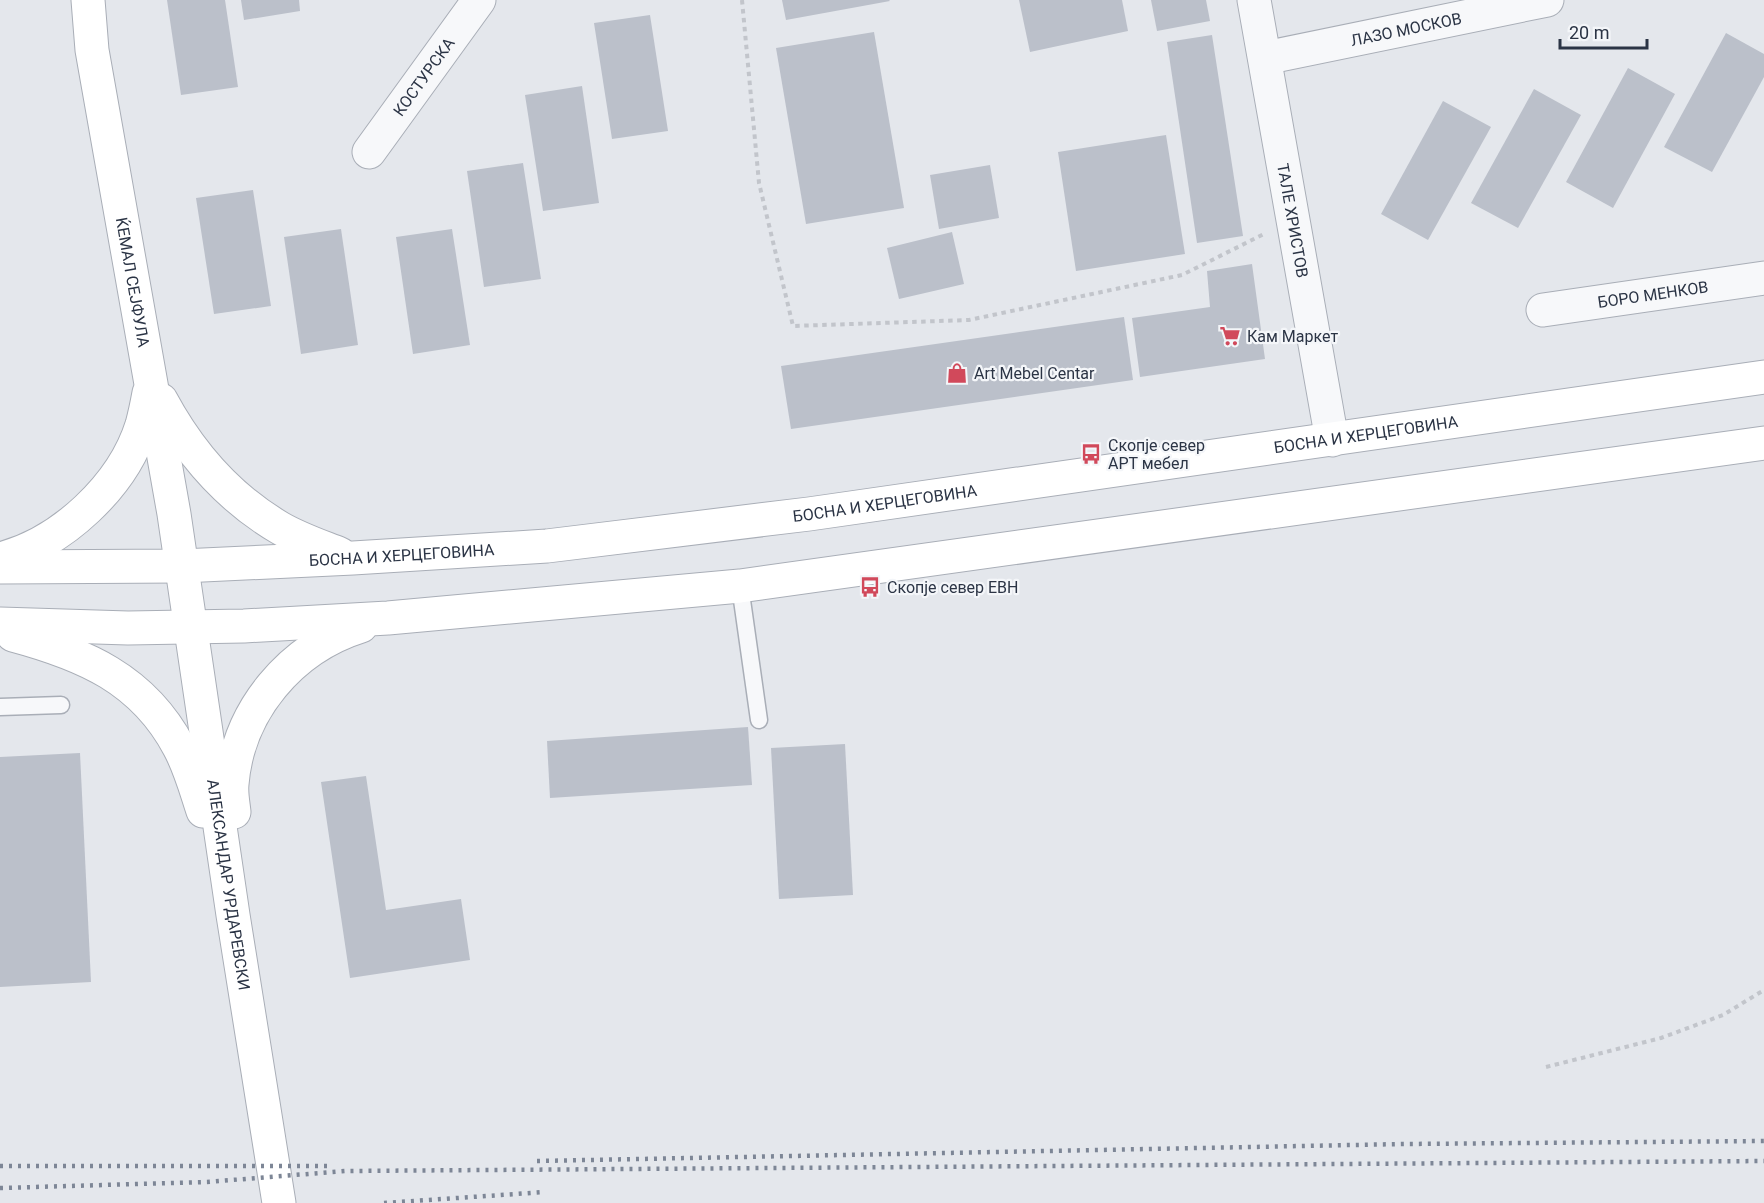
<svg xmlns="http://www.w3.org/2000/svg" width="1764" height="1203" font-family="Roboto,sans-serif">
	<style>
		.building { fill: #bbc0ca }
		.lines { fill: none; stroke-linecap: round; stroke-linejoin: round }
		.lane-casing { stroke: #a9aeb7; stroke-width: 19 }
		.street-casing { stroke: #a9aeb7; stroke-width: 35 }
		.secondary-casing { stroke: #a9aeb7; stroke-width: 35 }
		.path { stroke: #c2c5cb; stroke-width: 4; stroke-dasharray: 4.5 4.5; stroke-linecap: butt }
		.lane { stroke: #f7f8fa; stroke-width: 16 }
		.street { stroke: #f7f8fa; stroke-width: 33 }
		.secondary { stroke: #fff; stroke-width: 33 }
		.rail { stroke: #7d8696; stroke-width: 4.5; stroke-dasharray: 3 6; stroke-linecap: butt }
		.labels { text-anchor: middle; stroke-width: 4.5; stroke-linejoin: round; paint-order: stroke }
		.street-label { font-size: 16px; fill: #2b3445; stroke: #f4f6f9 }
		.poi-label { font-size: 16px; fill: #2b3445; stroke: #f4f6f9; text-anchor: start }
	</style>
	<rect width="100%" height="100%" fill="#e4e7ec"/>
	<g class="building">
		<path d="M167,0h58l13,87 -57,8z"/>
		<path d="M241,0h58l1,11 -56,9z"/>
		<path d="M782,0h107l1,1 -104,19z"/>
		<path d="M1019,0h103l6,31 -98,21z"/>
		<path d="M1151,0h55l4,21 -53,10z"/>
		<path d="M650,15l18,116 -56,8 -18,-116z"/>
		<path d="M874,32l30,176 -98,16 -30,-176z"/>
		<path d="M1726,33l38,21v23l-52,95 -48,-25z"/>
		<path d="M1212,35l31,201 -46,7 -30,-201z"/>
		<path d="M1628,68l47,26 -62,114 -47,-26z"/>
		<path d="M582,86l17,117 -56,8 -18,-116z"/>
		<path d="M1534,89l47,26 -63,113 -47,-25z"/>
		<path d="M1443,101l48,26 -63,113 -47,-26z"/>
		<path d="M1166,135l19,119 -109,17 -18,-119z"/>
		<path d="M523,163l18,116 -57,8 -17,-116z"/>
		<path d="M990,165l9,53 -60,11 -9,-54z"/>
		<path d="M253,190l18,116 -57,8 -18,-116z"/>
		<path d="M341,229l17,116 -57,9 -17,-117z"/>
		<path d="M452,229l18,116 -57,9 -17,-117z"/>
		<path d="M952,232l12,52 -65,15 -12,-51z"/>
		<path d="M1252,264l13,95 -125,18 -8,-59 78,-11 -3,-36z"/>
		<path d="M1124,317l9,63 -342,49 -10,-63z"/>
		<path d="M748,727l4,58 -202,13 -3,-57z"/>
		<path d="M845,744l8,151 -74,4 -8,-151z"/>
		<path d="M80,753l11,229 -91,5v-230z"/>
		<path d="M366,776l20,134 75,-11 9,61 -120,18 -29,-196z"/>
	</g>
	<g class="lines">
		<g class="lane-casing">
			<g id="lane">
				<path d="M740,586l19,134"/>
				<path d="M0,707l61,-2"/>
			</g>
		</g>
		<g class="street-casing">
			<g id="street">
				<path id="s1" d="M1254,0l78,440"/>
				<path id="s2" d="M1265,58l282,-58"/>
				<path id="s3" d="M369,152l110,-152"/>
				<path id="s4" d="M1543,310l221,-32"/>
			</g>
		</g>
		<g class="secondary-casing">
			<g id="secondary">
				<path id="s5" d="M88,0l4,50 82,464 59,401 46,288"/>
				<path d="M161,400c28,52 68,98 119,128 19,11 40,18 60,26"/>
				<path d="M0,559c62,-16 123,-73 142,-134 3,-11 5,-21 7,-32"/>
				<path id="s6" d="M0,567l182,-1 171,-8 194,-12 262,-32 955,-137"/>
				<path d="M0,624l128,4 116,-2 144,-8 352,-32 1024,-143"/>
				<path d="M13,635c71,19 130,44 166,112 11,20 17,43 24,64"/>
				<path d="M234,812c-1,-9 -3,-19 -2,-28 6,-74 59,-136 129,-158"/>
			</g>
		</g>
		<g class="path">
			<path d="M742,0l17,183 34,143 176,-6 213,-45 82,-41"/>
			<path d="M1546,1067l115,-29 62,-23 41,-25"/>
		</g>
		<use href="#lane" class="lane"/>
		<use href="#street" class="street"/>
		<use href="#secondary" class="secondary"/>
		<g class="rail">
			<path d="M537,1161l867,-17 360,-3"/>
			<path d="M0,1166h333"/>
			<path d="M0,1188l207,-6 138,-11 1419,-10"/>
			<path d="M384,1203l161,-11"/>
		</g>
	</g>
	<defs>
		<g id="supermarket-bare" transform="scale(1.62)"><path d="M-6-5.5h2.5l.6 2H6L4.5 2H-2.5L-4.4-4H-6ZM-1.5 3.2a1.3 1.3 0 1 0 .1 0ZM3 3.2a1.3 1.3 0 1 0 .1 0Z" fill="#d1495b" stroke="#f4f6f9" stroke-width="2.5" paint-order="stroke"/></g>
		<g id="shop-bare" transform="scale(1.62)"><path d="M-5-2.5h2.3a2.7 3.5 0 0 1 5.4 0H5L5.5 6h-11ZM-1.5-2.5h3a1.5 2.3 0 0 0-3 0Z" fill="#d1495b" stroke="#f4f6f9" stroke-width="2.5" paint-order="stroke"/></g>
		<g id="bus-bare" transform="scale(1.62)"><path d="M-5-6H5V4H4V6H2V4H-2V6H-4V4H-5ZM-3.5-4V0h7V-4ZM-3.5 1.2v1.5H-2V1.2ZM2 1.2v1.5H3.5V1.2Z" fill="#d1495b" stroke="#f4f6f9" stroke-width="2.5" paint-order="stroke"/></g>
	</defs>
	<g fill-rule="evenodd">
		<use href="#supermarket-bare" x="1230" y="336"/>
		<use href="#shop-bare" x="957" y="373"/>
		<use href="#bus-bare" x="1091" y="454"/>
		<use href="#bus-bare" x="870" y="587"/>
	</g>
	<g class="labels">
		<g class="street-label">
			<text dy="6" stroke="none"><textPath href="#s2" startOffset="144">ЛАЗО МОСКОВ</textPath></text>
			<text dy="6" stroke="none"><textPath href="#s3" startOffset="93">КОСТУРСКА</textPath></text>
			<text dy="6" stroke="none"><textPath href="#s1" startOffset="224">ТАЛЕ ХРИСТОВ</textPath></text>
			<text dy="6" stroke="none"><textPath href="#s5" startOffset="286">ЌЕМАЛ СЕЈФУЛА</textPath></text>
			<text dy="6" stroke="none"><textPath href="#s4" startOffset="111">БОРО МЕНКОВ</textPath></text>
			<text dy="6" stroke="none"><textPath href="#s6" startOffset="1374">БОСНА И ХЕРЦЕГОВИНА</textPath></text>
			<text dy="6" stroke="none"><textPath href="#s6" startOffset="888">БОСНА И ХЕРЦЕГОВИНА</textPath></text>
			<text dy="6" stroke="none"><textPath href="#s6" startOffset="402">БОСНА И ХЕРЦЕГОВИНА</textPath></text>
			<text dy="6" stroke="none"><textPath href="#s5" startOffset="896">АЛЕКСАНДАР УРДАРЕВСКИ</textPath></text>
		</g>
		<g class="poi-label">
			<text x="1247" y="342">Кам Маркет</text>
			<text x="974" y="379">Art Mebel Centar</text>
			<text x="1108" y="451">Скопје север<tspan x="1108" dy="18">АРТ мебел</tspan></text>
			<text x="887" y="593">Скопје север ЕВН</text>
		</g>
	</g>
	<path d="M1560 39v9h87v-9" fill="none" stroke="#2b3445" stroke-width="3"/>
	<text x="1569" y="39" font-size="18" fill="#2b3445" stroke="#f4f6f9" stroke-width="4.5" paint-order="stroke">20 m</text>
</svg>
